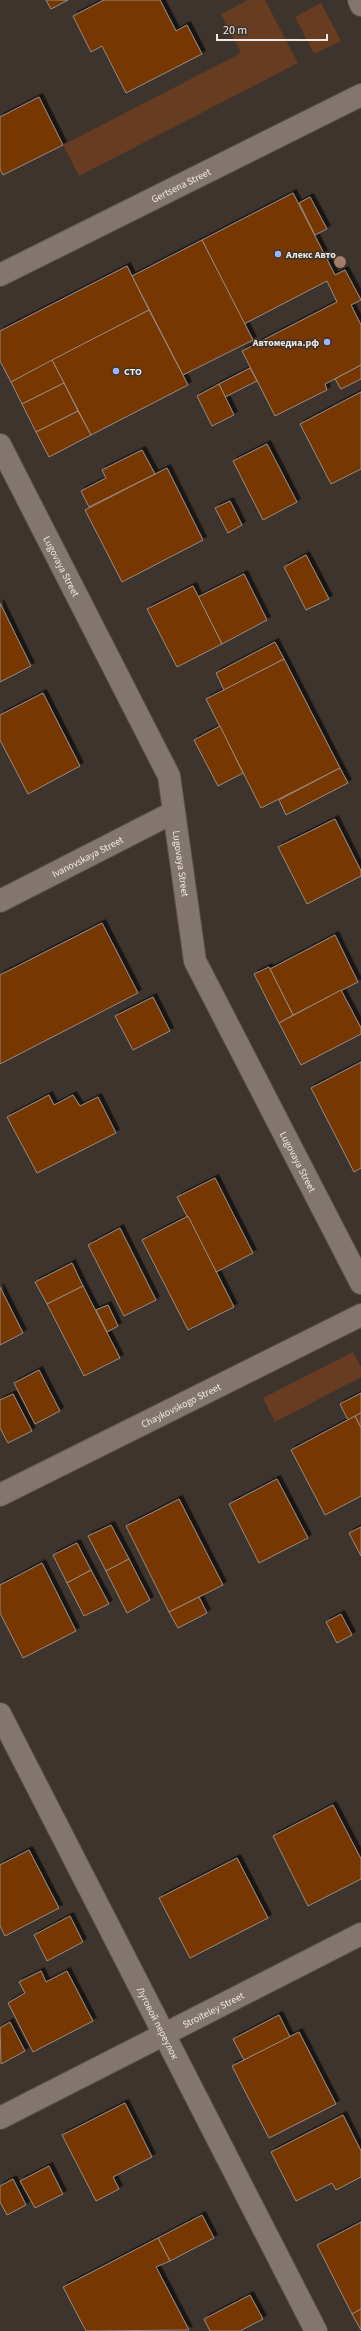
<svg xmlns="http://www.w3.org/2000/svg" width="361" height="2331" font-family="'Source Sans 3',sans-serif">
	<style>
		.green { fill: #673c21 }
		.building { fill: #763700; stroke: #978b84; filter: url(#shadow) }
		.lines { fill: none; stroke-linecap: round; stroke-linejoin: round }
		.minor-casing { stroke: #5a514c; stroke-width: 24 }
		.minor { stroke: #82766f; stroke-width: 22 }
		.tree { fill: #a27e68 }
		.poi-dot { fill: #9eb4fd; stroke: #3e342e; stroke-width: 1.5 }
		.labels { text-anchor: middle; stroke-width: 3; stroke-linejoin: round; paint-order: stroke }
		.street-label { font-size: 10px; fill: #efe8e4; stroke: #3e342e }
		.poi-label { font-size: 10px; font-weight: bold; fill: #efe8e4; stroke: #3e342e; text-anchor: start }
	</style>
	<defs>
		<filter id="shadow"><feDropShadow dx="3.5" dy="-3.5" stdDeviation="0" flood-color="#0009"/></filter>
	</defs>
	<rect width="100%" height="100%" fill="#3e342e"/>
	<g class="green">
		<path d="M248,0h17l33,63 -219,113 -16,-31 178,-92 -20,-39z"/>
		<path d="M321,3l20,38 -27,13 -19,-37z"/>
		<path d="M353,1352l8,15v10l-86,45 -12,-24z"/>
	</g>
	<g class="building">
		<path d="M46,0h22l-17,9z"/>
		<path d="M104,0h56l16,31 11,-6 15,29 -76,39 -24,-47 -11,6 -18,-36z"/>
		<path d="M39,97l24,48 -60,30 -3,-6v-52z"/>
		<path d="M293,193l42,82 10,-5 16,30 -10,5 10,20v40l-36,19 2,6 -52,26 -33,-65 95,-49 -10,-21 -83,43 -42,-84z"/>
		<path d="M310,197l17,32 -12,6 -16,-32z"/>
		<path d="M202,240l51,100 -70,35 -51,-99z"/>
		<path d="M127,266l22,44 -138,72 -11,-21v-30z"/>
		<path d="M149,310l39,75 -97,50 -39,-75z"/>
		<path d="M52,360l12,23 -42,21 -11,-22z"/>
		<path d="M361,365v14l-20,10 -6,-10z"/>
		<path d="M250,368l7,13 -32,16 -6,-13z"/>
		<path d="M64,383l14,28 -42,21 -14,-28z"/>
		<path d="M219,384l15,31 -22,11 -15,-30z"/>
		<path d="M361,392v77l-30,15 -31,-60z"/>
		<path d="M78,411l13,24 -42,22 -13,-25z"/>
		<path d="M267,444l30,58 -34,18 -30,-59z"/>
		<path d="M142,450l13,24 -66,33 -8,-16 25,-13 -4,-8z"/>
		<path d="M167,468l36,72 -81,42 -37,-72z"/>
		<path d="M230,501l12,24 -14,8 -13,-25z"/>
		<path d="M306,555l23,44 -23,11 -22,-43z"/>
		<path d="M244,574l23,46 -45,24 -24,-47z"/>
		<path d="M193,586l29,58 -45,23 -30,-58z"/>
		<path d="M0,603l31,63 -31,16z"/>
		<path d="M275,642l9,17 -60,31 -8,-17z"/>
		<path d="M284,659l56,109 -79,40 -55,-109z"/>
		<path d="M43,693l37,73 -52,28 -28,-54v-25z"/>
		<path d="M220,726l23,47 -25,13 -24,-46z"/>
		<path d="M340,768l8,15 -62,32 -7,-15z"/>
		<path d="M335,819l26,52v5l-54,28 -29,-57z"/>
		<path d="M102,923l36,70 -138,71v-89z"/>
		<path d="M335,935l23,47 -65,33 -23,-46z"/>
		<path d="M269,967l24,48 -14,8 -25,-49z"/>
		<path d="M341,990l20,38v6l-60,31 -22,-42z"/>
		<path d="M153,997l17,34 -37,19 -18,-34z"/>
		<path d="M361,1062v106l-7,4 -43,-84z"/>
		<path d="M49,1095l5,10 19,-10 7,11 18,-9 18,36 -79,40 -30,-56z"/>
		<path d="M215,1178l38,75 -37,19 -39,-75z"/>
		<path d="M188,1216l46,91 -46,23 -46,-90z"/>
		<path d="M120,1228l36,72 -32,16 -36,-71z"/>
		<path d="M72,1263l11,23 -36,18 -12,-22z"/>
		<path d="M83,1286l37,72 -36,18 -37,-72z"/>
		<path d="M0,1287l23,46 -23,12z"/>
		<path d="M108,1305l10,21 -11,6 -11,-22z"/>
		<path d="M39,1370l21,41 -25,13 -21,-41z"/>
		<path d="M361,1393v20l-13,7 -8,-16z"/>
		<path d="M13,1394l19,37 -24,12 -8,-15v-28z"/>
		<path d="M361,1413v15l-6,-12z"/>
		<path d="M355,1416l6,12v68l-36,19 -34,-65z"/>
		<path d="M277,1479l31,59 -49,25 -30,-59z"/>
		<path d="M179,1499l44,86 -54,27 -43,-86z"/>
		<path d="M111,1525l18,34 -23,12 -18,-35z"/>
		<path d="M361,1527v29l-12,-23z"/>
		<path d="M77,1543l14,27 -24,13 -14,-28z"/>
		<path d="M129,1559l21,41 -23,13 -21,-42z"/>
		<path d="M42,1563l34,68 -53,27 -23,-45v-28z"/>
		<path d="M91,1570l18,34 -25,12 -17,-33z"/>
		<path d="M199,1597l8,16 -29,15 -9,-16z"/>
		<path d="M341,1614l11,21 -15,8 -11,-21z"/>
		<path d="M333,1805l28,54v20l-53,27 -35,-70z"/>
		<path d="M29,1850l30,58 -54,28 -5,-10v-61z"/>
		<path d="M237,1858l31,60 -78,40 -31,-60z"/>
		<path d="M70,1916l13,26 -36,19 -13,-26z"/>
		<path d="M41,1971l5,11 21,-11 26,50 -60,31 -25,-49 17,-10 -6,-11z"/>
		<path d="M279,2015l11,22 -46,23 -11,-21z"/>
		<path d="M10,2022l15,29 -24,13 -1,-36z"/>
		<path d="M299,2032l37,72 -67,34 -37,-72z"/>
		<path d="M125,2103l27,54 -39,20 6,12 -23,12 -34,-66z"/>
		<path d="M343,2115l18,36v26l-25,13 -4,-7 -36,18 -25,-49z"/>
		<path d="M49,2166l14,28 -28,14 -15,-27z"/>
		<path d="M13,2179l13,26 -19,10 -7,-13v-16z"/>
		<path d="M202,2215l12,23 -44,23 -12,-23z"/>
		<path d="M361,2222v87l-9,5 -35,-69z"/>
		<path d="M158,2238l12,23 -14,6 33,63 -103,1 -23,-44z"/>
		<path d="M250,2295l13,24 -23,12h-30l-6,-12z"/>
		<path d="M361,2309v21l-9,-16z"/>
	</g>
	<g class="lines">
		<g class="minor-casing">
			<g id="minor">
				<path d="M359,0l2,5"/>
				<path id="s1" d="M0,275l361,-180"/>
				<path id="s2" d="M0,445l169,331 26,185 166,322"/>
				<path id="s3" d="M0,901l174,-89"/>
				<path id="s4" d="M0,1495l361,-180"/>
				<path id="s5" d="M0,1714l316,617"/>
				<path id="s6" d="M0,2118l361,-184"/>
			</g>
		</g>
		<use href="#minor" class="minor"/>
	</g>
	<circle class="tree" cx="340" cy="262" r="6"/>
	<g class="poi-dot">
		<circle cx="278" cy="254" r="4"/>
		<circle cx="327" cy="342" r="4"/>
		<circle cx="116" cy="371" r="4"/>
	</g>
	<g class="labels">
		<g class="street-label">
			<text dy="4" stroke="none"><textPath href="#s1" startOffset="202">Gertsena Street</textPath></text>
			<text dy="4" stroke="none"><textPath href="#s2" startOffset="136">Lugovaya Street</textPath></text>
			<text dy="4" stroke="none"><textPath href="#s3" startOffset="98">Ivanovskaya Street</textPath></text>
			<text dy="4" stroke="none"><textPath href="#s2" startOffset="460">Lugovaya Street</textPath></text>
			<text dy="4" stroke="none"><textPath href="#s2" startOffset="784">Lugovaya Street</textPath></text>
			<text dy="4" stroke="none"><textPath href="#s4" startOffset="202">Chaykovskogo Street</textPath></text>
			<text dy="4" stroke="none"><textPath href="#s6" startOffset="239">Stroiteley Street</textPath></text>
			<text dy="4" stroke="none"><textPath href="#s5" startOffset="347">Луговой переулок</textPath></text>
		</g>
		<g class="poi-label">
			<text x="286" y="258">Алекс Авто</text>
			<text x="319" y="346" text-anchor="end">Автомедиа.рф</text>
			<text x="124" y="375">СТО</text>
		</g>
	</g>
	<path d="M217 34v6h110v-6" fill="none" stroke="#efe8e4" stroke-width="2"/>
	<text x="223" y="34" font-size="12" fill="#efe8e4" stroke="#3e342e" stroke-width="3" paint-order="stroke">20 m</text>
</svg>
